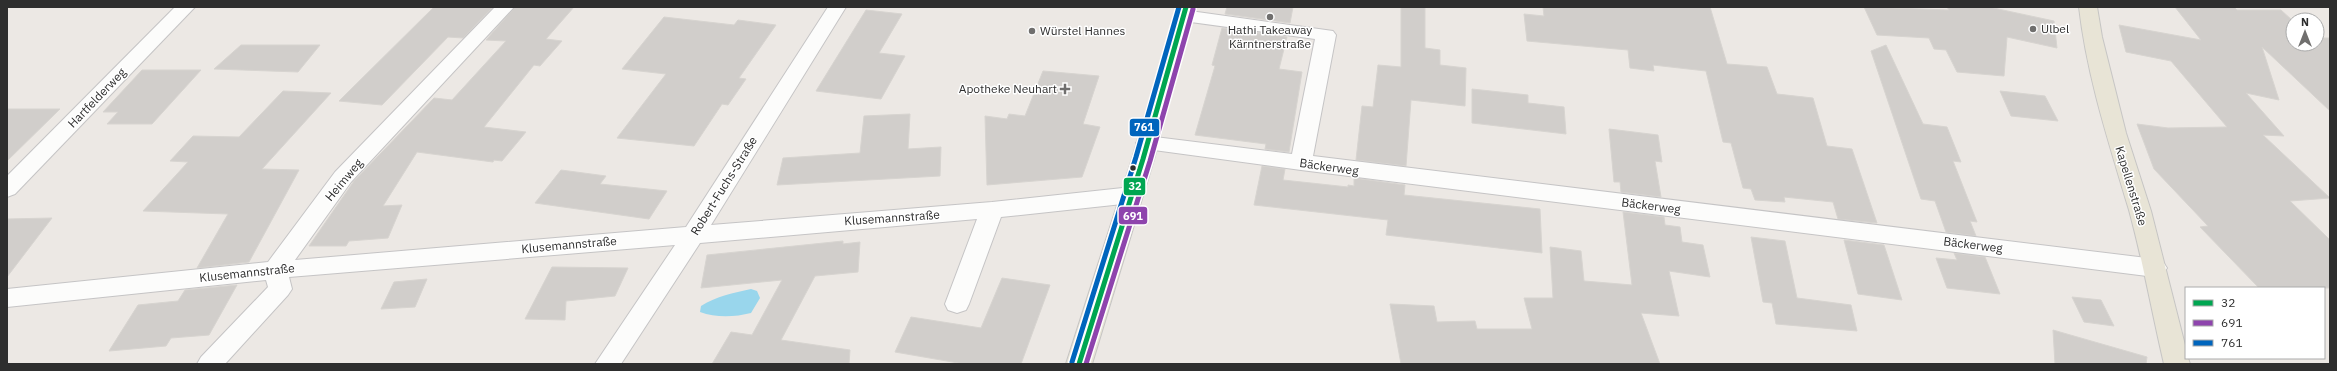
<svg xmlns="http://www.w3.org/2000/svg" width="2337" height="371" font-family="'IBM Plex Sans',sans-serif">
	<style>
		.water { fill: #99d6ec }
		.building { fill: #d1cecb; stroke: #d7d4d0 }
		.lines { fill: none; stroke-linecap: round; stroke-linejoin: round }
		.minor-casing { stroke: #c5c4c5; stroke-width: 2 }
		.major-casing { stroke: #c6c5c4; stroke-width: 2 }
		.minor { fill: #fcfcfb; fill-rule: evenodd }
		.major { fill: #e8e4d6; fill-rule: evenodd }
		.bus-1-casing { stroke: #fff; stroke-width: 8 }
		.bus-2-casing { stroke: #fff; stroke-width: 8 }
		.bus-3-casing { stroke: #fff; stroke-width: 8 }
		.bus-1 { stroke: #00a651; stroke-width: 5 }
		.bus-2 { stroke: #8e44ad; stroke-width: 5 }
		.bus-3 { stroke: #0065bd; stroke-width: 5 }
		.poi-dot { fill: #706f6e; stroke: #fff; stroke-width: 1.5 }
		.bus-dot { fill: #2e2e2e; stroke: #fff; stroke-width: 1.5 }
		.labels { text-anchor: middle; stroke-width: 3; stroke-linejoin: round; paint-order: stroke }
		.poi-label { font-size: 12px; fill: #2e2e2e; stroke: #fff; text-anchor: start }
		.street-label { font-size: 12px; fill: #2e2e2e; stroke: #fff }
		.line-badge { stroke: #fff; stroke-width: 1.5 }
		.badge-label { font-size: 11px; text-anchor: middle; font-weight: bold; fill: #fff }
	</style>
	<rect width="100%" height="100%" fill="#ece8e4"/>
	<path class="water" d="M751,289l6,2 3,7 -9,15c-16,4 -35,5 -51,-1l1,-6c16,-10 32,-13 50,-17z"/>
	<g class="building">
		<path d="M434,7h59l-30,31 -15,-1 -66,68 -43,-4z"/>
		<path d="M515,7h59l-28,32 16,2 -22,25 -6,-1 -50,62 42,5 -24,29 -8,-1 -1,2 -76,-10 -34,54 19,-1 -14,33 -39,3 -3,5h-37l45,-65 80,-83 18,2 54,-59 -20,-1z"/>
		<path d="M1227,7h66l-3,16 -65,-9z"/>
		<path d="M1401,7h24v41l15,2v15l26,3 -1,38 -54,-6 -5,66 -50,-6 6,-54 11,1 5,-42 23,2z"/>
		<path d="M1543,7h167l17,57 40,3 10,27 36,4 14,48 25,3 25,74 -39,-4 -5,-17 -49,-5 1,5 -30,-2 -4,-11 -8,-1 -12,-45 -8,-1 -17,-71 -53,-6 1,6 -24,-3 -2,-18 -101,-9 -3,-27 20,2z"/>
		<path d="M1864,7l85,3 -2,-3h42l65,14 3,27 -50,-11 -3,39 -47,-4 -11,-22 -12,-1 -5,-11 -52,-3z"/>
		<path d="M2175,7h59l3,3h44l12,11v23h24v-6h13v73l-68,-64 17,53 -33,-7 38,43 -21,-1 67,63 -40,3 40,39v48h-71l-59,-61 8,-1 -54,-57 -17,-45 31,4 59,-1 -56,-66 -45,-9 -7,-27 82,15z"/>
		<path d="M866,10l36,4 -23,39 26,3 -24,43 -65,-8z"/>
		<path d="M664,17l70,8 4,-5 38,5 -37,53 7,1 -18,26 -6,-1 -28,42 -77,-8 49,-64 -44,-5z"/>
		<path d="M1222,28l65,9 -8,32 23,3 -13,80 -24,-3 1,-5 -71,-9 20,-69 -3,-1z"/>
		<path d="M241,45h79l-22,27 -84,-3z"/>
		<path d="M1886,45l37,79 24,3 14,35 -8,-1 24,61 -7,-1 6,15 -30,-4 -11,-31 -14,-2 -50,-148z"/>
		<path d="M142,70h59l-49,54h-45l11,-12h-15z"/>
		<path d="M1043,71l56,5 -16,48 17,3 -18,50 -95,8 -2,-69 22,3 2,-5 16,2z"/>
		<path d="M1472,89l56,6v8l36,4 2,27 -94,-11z"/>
		<path d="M283,91l48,2 -69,76 37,1 -50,92 -52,6 31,-54 -85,-3 45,-49 -18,-1 23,-25 46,1z"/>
		<path d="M2000,91l45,5 13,25 -47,-5z"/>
		<path d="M7,109h53l-53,52z"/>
		<path d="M910,114l-2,35 33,-2 -1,29 -163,9 6,-27 77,-5 4,-37z"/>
		<path d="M1609,129l49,6 4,27 -7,-1 6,36 -40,-5 -1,-10h-6z"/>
		<path d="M1262,166l23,3 -2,11 65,7v-2l6,1v-8l51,7 -1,10 136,14 2,44 -156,-18 2,-15 -134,-15z"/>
		<path d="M561,170l45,6 -6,8 67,7 -18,28 -114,-16z"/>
		<path d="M1623,212l41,5 1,8 15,2 2,15 21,3 7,32 -41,-6 10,45 -38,-3 19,51h-259l-11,-60 44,2 3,16 38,-1 2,8h55l-8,-31h29l-3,-51 31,4 3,30 48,4z"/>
		<path d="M52,218l-45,59v-58z"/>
		<path d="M1751,237l34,4 12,57 54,7 6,26 -81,-7 -4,-21 -9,-1z"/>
		<path d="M1844,240l40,5 18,55 -44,-6z"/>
		<path d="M843,241v3l17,-2 -2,30 -43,4 -34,64 69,10 -1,14h-137l19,-32 21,3 30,-55 -81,8 6,-33z"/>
		<path d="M1954,253l31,4 15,37 -53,-6 -11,-30 21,2z"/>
		<path d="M552,267l76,1 -13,28 -49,5 -1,19 -40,-1z"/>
		<path d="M1002,278l48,7 -29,79h-57l-69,-12 16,-35 70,11z"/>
		<path d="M427,279l-12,28 -34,2 13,-27z"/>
		<path d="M237,285l-28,50 -38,3 -5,8 -57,5 29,-46 40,-4 7,-11z"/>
		<path d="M2072,297l29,3 13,26 -30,-4z"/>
		<path d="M2053,330l94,27 -1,7h-91z"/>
	</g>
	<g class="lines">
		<g class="minor-casing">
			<g id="minor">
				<path d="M175,7h20l-180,187 -8,3v-21z"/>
				<path d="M495,7h19l-163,175 -56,78 391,-33 142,-220h18l-135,218 281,-23 140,-15 8,3 3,5 -3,5 -8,3 -131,14 -32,87 -3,6 -9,3 -9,-3 -3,-6 32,-85 -277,24 -79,121h-26l80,-119 -386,32 3,12 -4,6 -63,69h-28l4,-7 67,-70 -2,-7 -259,27v-18l261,-27 67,-90z"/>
				<path d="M1183,10l150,21 3,4 -23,121 842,103 8,3 4,6 -4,6 -8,3 -854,-107 -162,-22 -3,-5 3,-5 8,-2 145,18 23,-115 -139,-19 -2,-4 2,-4z"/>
			</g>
		</g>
		<g class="major-casing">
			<g id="major">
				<path d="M1177,7h18l-41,152 -62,205h-26l66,-205z"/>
				<path d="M2079,7h18l5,30 24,96 25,78 35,138v9h2l2,6h-26c-12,-51 -21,-103 -35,-154 -20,-67 -42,-133 -50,-203z"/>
			</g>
		</g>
		<use href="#minor" class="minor"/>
		<use href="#major" class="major"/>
		<g class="bus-1-casing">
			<path id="bus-1" d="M1079,364l64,-205 43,-152"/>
		</g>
		<g class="bus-2-casing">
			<path id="bus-2" d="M1086,364l64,-203 43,-152"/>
		</g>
		<g class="bus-3-casing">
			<path id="bus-3" d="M1072,362l64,-205 43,-150"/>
		</g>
		<use href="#bus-1" class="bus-1"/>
		<use href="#bus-2" class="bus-2"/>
		<use href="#bus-3" class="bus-3"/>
	</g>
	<g class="poi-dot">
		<circle cx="1270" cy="17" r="4"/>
		<circle cx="2033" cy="29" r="4"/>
		<circle cx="1032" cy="31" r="4"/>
		<path d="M1063 83h4v4h4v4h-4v4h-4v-4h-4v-4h4z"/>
	</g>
	<circle class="bus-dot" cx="1133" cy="168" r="3.5"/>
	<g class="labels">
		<g class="poi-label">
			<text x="2041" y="33">Ulbel</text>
			<text x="1270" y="34" text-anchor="middle">Hathi Takeaway<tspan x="1270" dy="14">Kärntnerstraße</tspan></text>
			<text x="1040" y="35">Würstel Hannes</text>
			<text x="1057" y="93" text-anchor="end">Apotheke Neuhart</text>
		</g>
		<g class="street-label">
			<text transform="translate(97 98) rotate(-46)" y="4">Hartfelderweg</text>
			<text transform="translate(1329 167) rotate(8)" y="4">Bäckerweg</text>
			<text transform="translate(344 180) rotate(-50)" y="4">Heimweg</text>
			<text transform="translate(724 186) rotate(-58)" y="4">Robert-Fuchs-Straße</text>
			<text transform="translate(2131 186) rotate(73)" y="4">Kapellenstraße</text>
			<text transform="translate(1651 206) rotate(7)" y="4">Bäckerweg</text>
			<text transform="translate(892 218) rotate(-4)" y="4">Klusemannstraße</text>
			<text transform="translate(569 245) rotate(-5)" y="4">Klusemannstraße</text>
			<text transform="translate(1973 245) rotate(7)" y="4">Bäckerweg</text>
			<text transform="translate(247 273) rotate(-6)" y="4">Klusemannstraße</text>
		</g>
	</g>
	<g class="line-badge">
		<rect x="1129" y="118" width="31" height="19" rx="4" fill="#0065bd"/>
		<rect x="1123" y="177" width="23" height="19" rx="4" fill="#00a651"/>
		<rect x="1118" y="206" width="30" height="19" rx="4" fill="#8e44ad"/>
	</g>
	<g class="badge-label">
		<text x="1144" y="131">761</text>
		<text x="1135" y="190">32</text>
		<text x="1133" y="220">691</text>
	</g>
	<rect width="2337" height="371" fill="none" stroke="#2e2e2e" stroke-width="16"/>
	<rect x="2185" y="287" width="140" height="72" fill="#ffffff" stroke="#ababab"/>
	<rect x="2193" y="300" width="20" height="6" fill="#00a651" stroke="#ababab"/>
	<text x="2221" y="307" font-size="12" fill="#2e2e2e">32</text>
	<rect x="2193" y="320" width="20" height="6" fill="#8e44ad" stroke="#ababab"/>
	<text x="2221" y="327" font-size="12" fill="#2e2e2e">691</text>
	<rect x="2193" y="340" width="20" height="6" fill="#0065bd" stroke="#ababab"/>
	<text x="2221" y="347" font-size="12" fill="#2e2e2e">761</text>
	<g transform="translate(2305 32)"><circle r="19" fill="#ffffff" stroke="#ababab"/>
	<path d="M0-3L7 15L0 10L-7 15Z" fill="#706f6e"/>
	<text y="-6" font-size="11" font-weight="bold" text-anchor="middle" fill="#2e2e2e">N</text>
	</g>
</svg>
